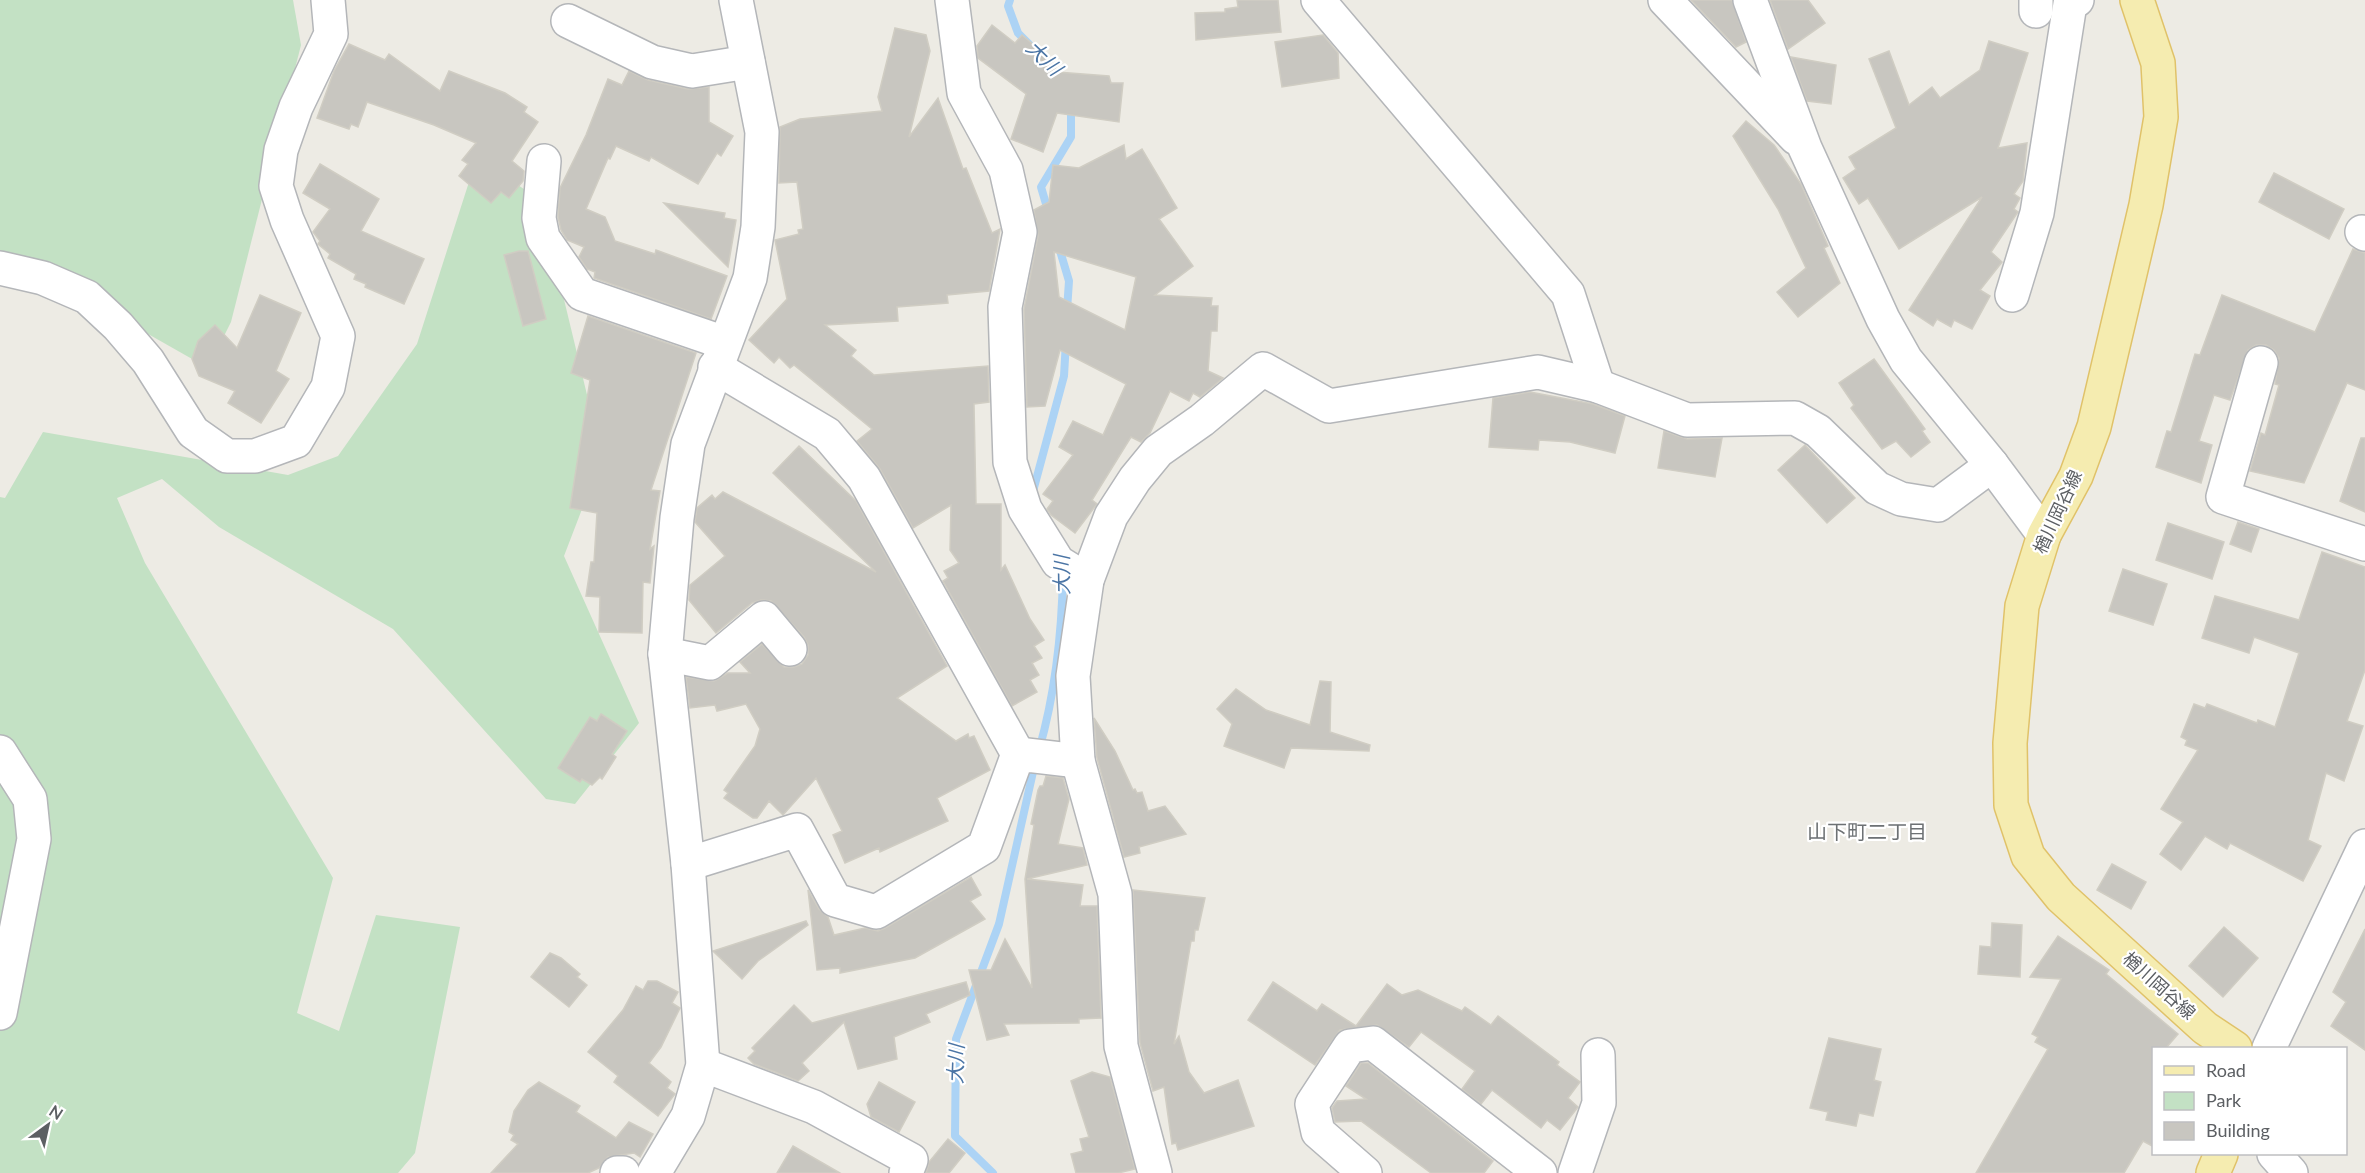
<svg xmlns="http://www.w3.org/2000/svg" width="2365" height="1173" font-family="Lato,'Noto Sans JP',sans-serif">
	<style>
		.green { fill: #c3e1c4 }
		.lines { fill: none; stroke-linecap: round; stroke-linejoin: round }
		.stream { stroke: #acd3f5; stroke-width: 8 }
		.building { fill: #c8c6c0; stroke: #d0cdc3; stroke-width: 1.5; fill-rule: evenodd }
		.minor-casing { stroke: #b4b6b9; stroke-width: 36 }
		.major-casing { stroke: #e0c269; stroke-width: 36 }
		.minor { stroke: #fff; stroke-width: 33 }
		.major { stroke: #f5ecb0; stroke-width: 33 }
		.labels { text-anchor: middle; stroke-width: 4.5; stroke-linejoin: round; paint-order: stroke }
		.street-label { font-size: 18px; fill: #5c5f63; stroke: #fff }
		.water-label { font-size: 20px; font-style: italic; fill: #4b75a5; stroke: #fff }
		.neighbourhood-label { font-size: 20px; fill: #6d7174; stroke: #fff }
	</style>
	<rect width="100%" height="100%" fill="#edebe4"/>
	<g class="green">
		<path d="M0,0h293l8,45 -70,277 -23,46 -208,-118z"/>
		<path d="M477,157l63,43 62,257 -38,99 75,167 -64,81 -29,-5 -153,-170 -174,-102 -57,-48 -45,19 28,65 188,315 -36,135 42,18 37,-116 84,12 -45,226 -17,20h-398v-676l5,1 38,-66 245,43 50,-19 79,-112z"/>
	</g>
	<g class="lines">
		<g class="stream">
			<path d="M1010,0l-2,6 10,27 11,11"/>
			<path d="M1049,214l-8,-27 30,-50v-32"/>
			<path d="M1058,244l11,37 -2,29"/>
			<path d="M1032,495l32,-119 2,-35"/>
			<path d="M1039,750c16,-56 23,-118 24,-177"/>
			<path d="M993,1173l-38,-37 1,-97 43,-115 36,-161"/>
		</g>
	</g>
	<g class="building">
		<path d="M1237,0h41l3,32 -85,8 -1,-27 30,-1v-3l13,-2z"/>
		<path d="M1691,0h41l14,42 -10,5z"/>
		<path d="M1770,0h38l17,23 -37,26z"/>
		<path d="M992,25l23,18 7,-8 32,27 3,10 52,4 2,7h12l-4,39 -62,-9 -14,39 -32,-13 15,-45 -48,-36 -1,-12z"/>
		<path d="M895,28l31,7 4,16 -21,86 29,-39 25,71 3,-1 26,65 8,-4 -11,62 -42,4 1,8 -51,4 1,14 -73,4 31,25 -5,6 23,19 114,-9 1,36 -15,2 2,100h25v66l4,-5 25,54 14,21 -10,6 8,12 -10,5 7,12 -9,5 7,12 -25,14 -69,-125 5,-3 -4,-7 15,-8 -9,-13 1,-45 -38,23 -33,-59 -23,-28 15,-12 -78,-64 -4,3 -11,-11 -5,6 -25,-23 38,-41 -12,-59 24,-6 -1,-4 5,-1 -6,-47 -18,1 1,-56 20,-8 82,-8 -4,-14z"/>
		<path d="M1323,35l15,18 1,25 -57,9 -7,-45z"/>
		<path d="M1989,41l39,12 -30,95 29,-5 -4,38 -9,13 6,4 -6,11 4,3 -27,40 11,10 -22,28 10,6 -18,33 -18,-9 -3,7 -14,-8 -4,7 -24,-16 73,-113 -83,52 -31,-51 -9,6 -16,-26 13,-9 -7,-12 47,-29 -27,-69 20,-8 20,54 23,-18 8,11 40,-28z"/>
		<path d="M349,44l36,16 4,-6 51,37 9,-20 56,22 22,14 -3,5 14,10 -26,39 12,10 -1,10 -14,17 -8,-6 -10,11 -32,-27 9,-12 -6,-4 14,-17 -42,-18 -67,-23 -9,25 -7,-3 -2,5 -32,-11 17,-47z"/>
		<path d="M1791,57l45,8 -5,39 -24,-3z"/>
		<path d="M629,71l19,9 40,9 21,-2v35l24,14 -12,20 -4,-3 -19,31 -47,-27 -2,4 -33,-15 -6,13 -2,-1 -22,51 19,8 10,24 40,13 1,-4 71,26 -16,43 -117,-41 1,-6 -8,-3 -8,-12 5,-10 -17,-7 -6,-10 -3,-13 2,-29 26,-53 22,-56 14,6z"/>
		<path d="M1746,121l28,24 27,39 27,62 -4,2 16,35 -42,34 -21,-25 29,-24 -28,-59 -45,-73z"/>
		<path d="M1124,145l2,14 16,-10 35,59 -18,11 34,47 -38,29 57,3 -1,8h7l-1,25h-6l-3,40 15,7 -23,19 -7,-4 -4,8 -19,-10 -20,42 -9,9 -10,-5 -39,63 5,4 -22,29 -24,-18 -4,-6 6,-8 -10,-7 30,-39 -14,-8 14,-26 30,14 23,-51 -66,-34 -15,56 -18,1 -3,-98 14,-73 -4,-26 15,-8 4,-37 26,3zM1054,252l82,25 -11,53 -66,-33z"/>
		<path d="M320,164l59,35 -18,32 63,28 -20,45 -39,-17 1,-3 -12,-5 2,-5 -28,-16 2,-4 -12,-10 2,-3 -7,-9 17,-23 -27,-16z"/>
		<path d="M2274,173l70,36 -15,30 -70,-37z"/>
		<path d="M664,203l61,10 -1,5 12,2 -8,47z"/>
		<path d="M2353,249l12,4v137l-18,-7 -43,100 -54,-12 11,-38 4,2 14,-50 -4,-1 4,-26 -5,-8 -8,-5h-10l-8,5 -18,50 -16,-5 -15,46 13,4 -11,38 -45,-16 11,-36 4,1 24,-78 5,1 22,-60 93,37z"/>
		<path d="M519,251h9l18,68 -23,7 -19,-71z"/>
		<path d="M260,295l41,18 -25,58 13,8 -28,44 -33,-20 7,-12 -36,-15 -7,-17 6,-18 17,-16 22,23z"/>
		<path d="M588,316l108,37 -45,137 9,1 -10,58 4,-3 -4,37 -7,-1 -1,51 -43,-1 1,-35 -14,-1 5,-34h3l3,-49 -27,-5 20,-128 -19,-7z"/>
		<path d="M1874,359l51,70 -3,2 8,11 -19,15 -15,-16 -14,8 -31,-41 3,-3 -15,-22z"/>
		<path d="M1530,392l63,12 32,12 -10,37 -45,-11 -31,-2 -1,10 -49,-3 4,-49z"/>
		<path d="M1664,431l23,8 35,-1 -7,39 -57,-9z"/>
		<path d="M2361,438h4v74l-25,-11z"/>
		<path d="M1805,445l50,53 -28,25 -49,-53z"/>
		<path d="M799,446l57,55 91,165 -50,32 59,43 12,-7 1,4 5,-2 16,34 -53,28 11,23 -68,31 -1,-4 -34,15 -12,-28 9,-4 -26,-53 -33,37 -14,-14 -12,17h-4l-29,-20 4,-5 -4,-3 31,-44 5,-17 -14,-25 -29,7 -2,-6 -25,3 -4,-31 28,4 14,-8h22l-10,-11 22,-18 22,23h10l8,-3 6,-9v-10l-4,-8 -33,-36 -10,-1 -9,3 -36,30 -27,-33 1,-15 35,-29 -30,-34 2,-14 15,-13 3,4 8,-7 153,80 -103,-99z"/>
		<path d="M2238,522l21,7 -8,23 -21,-8z"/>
		<path d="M2168,523l56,19 -12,37 -56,-19z"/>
		<path d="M2322,552l43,15v103l-18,51 16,5 -19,55 -18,-8 -18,67 13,6 -18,35 -73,-38 -3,6 -22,-13 -24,34 -21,-16 23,-32 -22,-13 37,-59 -13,-5 2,-5 -6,-3 13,-33 11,4 2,-4 50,19 1,-3 17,7 24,-74 -45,-16 -5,16 -47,-15 13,-42 84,24z"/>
		<path d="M2123,569l44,15 -14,41 -44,-14z"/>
		<path d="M1320,681l11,1 -1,50 40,13 -1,6 -78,-3 -7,20 -60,-22 8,-22 -15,-15 19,-20 30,21 44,15z"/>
		<path d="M601,714l26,17 -15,23 4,3 -14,22 -2,-2 -8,8 -10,-6 -2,3 -22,-14 32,-51 7,4z"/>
		<path d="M1094,718l21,33 18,39 2,-1 2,4 5,-1 6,19 17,-5 21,28 -47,13 1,6 -16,4 -27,-99z"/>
		<path d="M1046,776l17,2 6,21 -11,45 25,4 4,17 -60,14 56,6 -3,21h17l4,112 -22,1v4l-75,1 5,11 -22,5 -18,-70h22l14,-31 27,49 -7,-109 9,-54 -3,-1 7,-34 2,-4h3z"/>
		<path d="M2112,864l34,18 -15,27 -34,-19z"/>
		<path d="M971,877l10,18 -11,6 15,18 -70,39 -75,15v-5l-23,2 -9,-80 11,19 9,8 6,18 31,-7 13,3 7,-3z"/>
		<path d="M1133,890l72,8 -7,32h-3l-1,11h-3l-17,103 5,-8 10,36 15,21 34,-13 16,46 -76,24 -2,-7 -4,1 -8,-57 -11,4 -13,-48z"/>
		<path d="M806,921l2,4 -50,36 -16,18 -29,-28z"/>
		<path d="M1992,923l30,2 -2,52 -42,-3 2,-28 11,1z"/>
		<path d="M2224,927l34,31 -35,39 -34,-31z"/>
		<path d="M2365,929v121l-34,-24 15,-24 -13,-10z"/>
		<path d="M2058,936l51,34 -3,4 72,60 -12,14h-12v99l-11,-6 -19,32h-148l72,-124 -13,-7 3,-5 -6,-3 29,-55 -31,-2z"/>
		<path d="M550,953l11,5 19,16 -3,3 10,8 -18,22 -38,-30z"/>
		<path d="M648,981h9l21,11 -6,11 8,5 -19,39 -12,16 22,19 -4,6 8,6 -17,22 -44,-34 4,-6 -30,-24 35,-42 13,-24 7,4z"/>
		<path d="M966,982l4,13 -44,19 4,8 -36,15 3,22 -39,10 -14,-47 -42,41 7,8 -11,10 -44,-17 -6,-6 7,-7 -3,-3 42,-43 18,18z"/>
		<path d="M1273,982l44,29 5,-7 34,22 31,-42 15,11 16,-5 44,21 3,-4 26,18 7,-9 61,46 -2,3 23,17 -12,16 10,9 -18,23 -13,-10 -6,8 -49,-38 -11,14 -19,-15 13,-18 -54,-39 -12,15 -32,-22 -37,5 -25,35 -67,-45z"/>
		<path d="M1829,1038l52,11 -7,31 7,2 -8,34 -14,-3 -3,13 -30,-6 2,-8 -18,-4z"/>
		<path d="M1361,1063h7l125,98 -9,12h-53l-70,-52 -26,1 -3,-14 5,-7 29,-2 -20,-13z"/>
		<path d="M1092,1072l18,5 25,92 -17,4h-42l-5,-19 12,-3 -3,-12 9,-2 -18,-56z"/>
		<path d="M539,1082l41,24 -4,6 40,26 13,-16 24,12 -13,23 -6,-4 -26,4 -9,11 -11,5h-97l27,-29 -7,-4 3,-5 -5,-3 5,-21 14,-21z"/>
		<path d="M879,1082l36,20 -16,30 -28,-15 -4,-13z"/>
		<path d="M948,1139l17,14 -16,20h-23l3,-11z"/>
		<path d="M793,1146l47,27h-63z"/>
	</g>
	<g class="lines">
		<g class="minor-casing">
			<g id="minor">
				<path d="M952,0l12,93 42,77 14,62 -15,75 5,155 15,47 33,53 29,18"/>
				<path d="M1318,0l250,294 30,92"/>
				<path d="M1665,0l131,138"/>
				<path d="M1750,0l55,148 78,171 23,41 86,105 52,70"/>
				<path d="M2036,11v-11"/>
				<path d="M568,21l84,41 40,9 56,-9"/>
				<path d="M544,161l-5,57 4,20 39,56 143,49"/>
				<path d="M2362,232l3,2"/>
				<path d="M0,268l43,10 44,19 31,29 30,35 45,71 34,24h28l41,-15 32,-54 10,-51 -51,-116 -11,-34 5,-36 15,-43 35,-73 -3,-34"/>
				<path d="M2012,295l25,-82 33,-209 7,-4"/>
				<path d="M2261,363l-38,134 142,47"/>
				<path d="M715,367l112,67 37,44 154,276"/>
				<path d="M665,654l45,9 54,-45 26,31"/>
				<path d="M0,752l30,47 4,40 -34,174"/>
				<path d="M1078,761l37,133 6,152 34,127"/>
				<path d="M688,864l109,-34 38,70 41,12 108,-65 34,-93 60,7 -5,-85 14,-96 24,-64 24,-37 23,-28 44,-31 61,-51 66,37 209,-34 60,14 89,34 108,-2 23,13 59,57 24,11 37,6 54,-40"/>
				<path d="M2269,1048l96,-202"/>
				<path d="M703,1065l111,42 97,53 -5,13"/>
				<path d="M2274,1154l17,19"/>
				<path d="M617,1173h6"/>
				<path d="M654,1173l34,-57 15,-51 -15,-201 -23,-210 12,-136 11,-74 62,-166 8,-51 4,-95 -26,-132"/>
				<path d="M1365,1173l-47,-41 -6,-28 38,-58 23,-3 167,130"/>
				<path d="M1575,1173l24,-70 -1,-48"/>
			</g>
		</g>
		<g class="major-casing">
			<g id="major">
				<path d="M2137,0l21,63 3,54 -15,88 -52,222 -18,49 -32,59 -22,71 -12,137 1,62 17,51 33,41 144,131 30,20"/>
				<path d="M2213,1173l8,-19"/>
			</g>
		</g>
		<use href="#minor" class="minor"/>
		<use href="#major" class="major"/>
	</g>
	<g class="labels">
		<g class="street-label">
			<text transform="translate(2058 512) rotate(-65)" y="6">楢川岡谷線</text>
			<text transform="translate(2159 986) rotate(42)" y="6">楢川岡谷線</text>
		</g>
		<g class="water-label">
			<text transform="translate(1044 58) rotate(44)" y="7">大川</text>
			<text transform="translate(1062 575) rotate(-91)" y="7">大川</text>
			<text transform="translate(956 1064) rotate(-88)" y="7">大川</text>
		</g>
		<g class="neighbourhood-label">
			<text x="1867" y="839">山下町二丁目</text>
		</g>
	</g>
	<rect x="2152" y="1047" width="195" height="108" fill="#ffffff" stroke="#bebfc1" stroke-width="1.5"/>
	<rect x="2164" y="1066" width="30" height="9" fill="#f5ecb0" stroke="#bebfc1" stroke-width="1.5"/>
	<text x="2206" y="1077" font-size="18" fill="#5c5f63">Road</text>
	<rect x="2164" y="1092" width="30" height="18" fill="#c3e1c4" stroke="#bebfc1" stroke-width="1.5"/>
	<text x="2206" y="1107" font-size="18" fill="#5c5f63">Park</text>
	<rect x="2164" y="1122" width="30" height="18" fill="#c8c6c0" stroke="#bebfc1" stroke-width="1.5"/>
	<text x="2206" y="1137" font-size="18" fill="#5c5f63">Building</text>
	<g transform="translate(48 1125) rotate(33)" stroke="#ffffff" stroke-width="4.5" paint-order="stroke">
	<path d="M0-4.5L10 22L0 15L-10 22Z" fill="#5c5f63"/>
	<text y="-9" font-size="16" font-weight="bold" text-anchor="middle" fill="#5c5f63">N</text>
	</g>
</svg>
